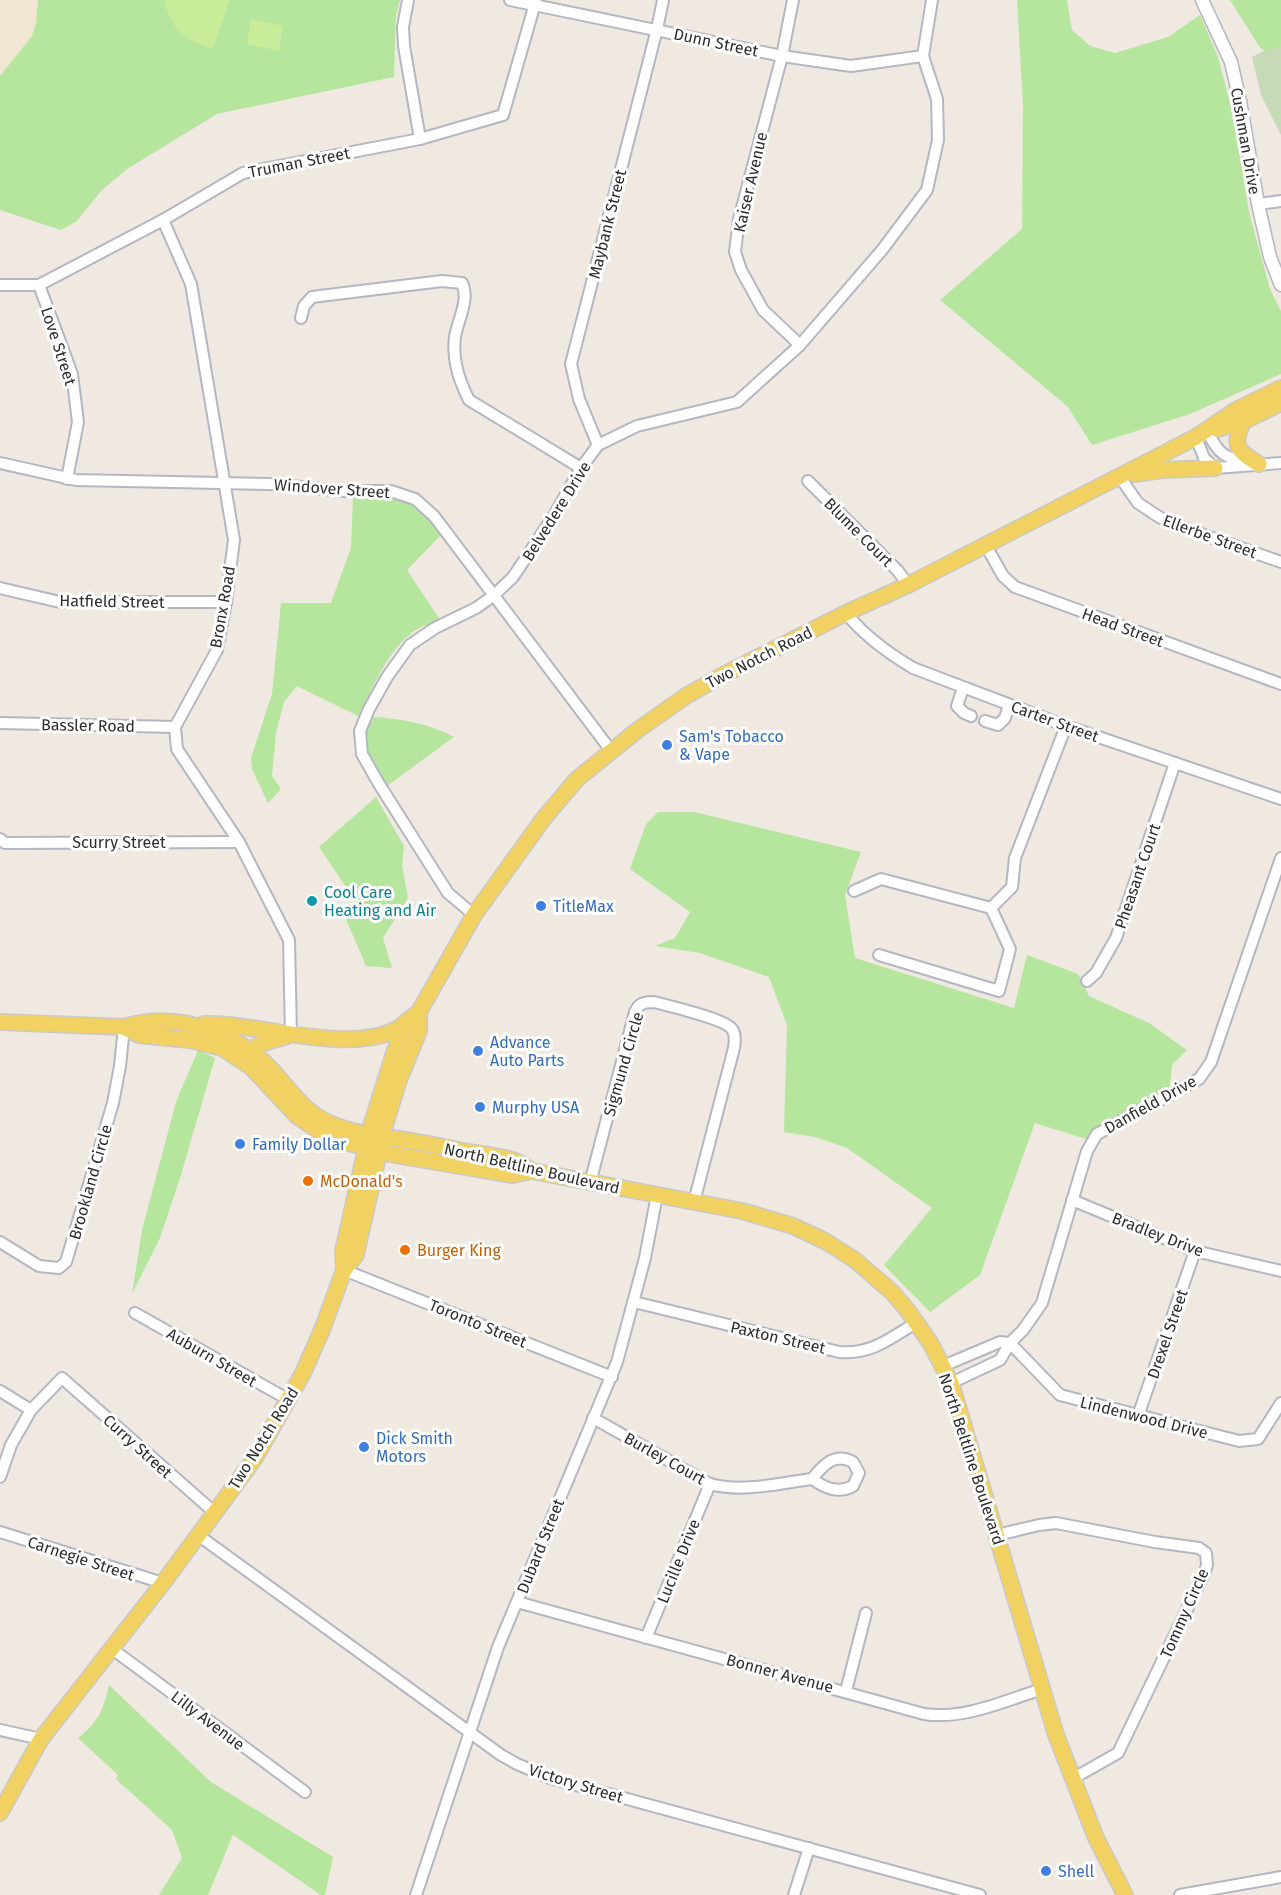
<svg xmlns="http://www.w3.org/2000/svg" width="1281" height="1895" font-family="'Fira Sans',sans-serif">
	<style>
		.education { fill: #f0e6d1 }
		.green { fill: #b6e59e }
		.cemetery { fill: #c8d9b8 }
		.pitch { fill: #c9ec9a }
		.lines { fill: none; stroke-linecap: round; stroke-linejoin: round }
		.minor-casing { stroke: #b4b7c1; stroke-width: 14 }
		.tertiary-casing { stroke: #b4b7c1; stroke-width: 15 }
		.primary-casing { stroke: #c9c9c9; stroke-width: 18 }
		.minor { stroke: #fff; stroke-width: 10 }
		.tertiary { stroke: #fff; stroke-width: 12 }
		.primary { stroke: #f2d163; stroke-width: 15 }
		.shop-dot { fill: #3f7fe0; stroke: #fff; stroke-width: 2 }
		.culture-dot { fill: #0f9aa8; stroke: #fff; stroke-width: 2 }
		.food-dot { fill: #e8710a; stroke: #fff; stroke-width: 2 }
		.labels { text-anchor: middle; stroke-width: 6; stroke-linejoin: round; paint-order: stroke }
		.street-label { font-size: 16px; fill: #2e2e2e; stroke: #fff }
		.shop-label { font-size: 16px; fill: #366cbe; stroke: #fff; text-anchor: start }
		.culture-label { font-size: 16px; fill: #0d838f; stroke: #fff; text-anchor: start }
		.food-label { font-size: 16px; fill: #c56008; stroke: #fff; text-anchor: start }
	</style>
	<rect width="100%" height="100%" fill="#efe9e1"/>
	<path class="education" d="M0,0h38l-2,23 -4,13 -32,40z"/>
	<g class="green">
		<path d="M38,0h362l-4,16 -2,61 -177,37 -90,55 -26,22 -24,30 -16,9 -61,-20v-134l32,-40 4,-13z"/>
		<path d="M1017,0h50l5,30 18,16 25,7 53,-16 32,-22 18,42 17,65 14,90 21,77 11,22v63l-91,40 -98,31 -24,-38 -128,-107 82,-71 1,-123z"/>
		<path d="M1230,0h51v67l-22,-21z"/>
		<path d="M353,496c49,0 57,-2 89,38l-35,36 34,51c-7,2 -16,4 -22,7 -28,16 -48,60 -59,89l-63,-31 -13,16 -8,31 -4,43 9,13 -13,14 -16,-34 -1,-11 21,-64 9,-91h50l20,-55z"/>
		<path d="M373,717c29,2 55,6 81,20l-67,49 -22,-39 1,-24z"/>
		<path d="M376,797l28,49 -2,20 6,32 -25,40 9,30 -26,-2 -20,-47 14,-11 -41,-61z"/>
		<path d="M658,812h36l167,40 -16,43 10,63 159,50 13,-53 51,19 11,22 60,27 38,27 -15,15 -2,21 -63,35 -21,18 -51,-16 -55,152 -50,37 -46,-47 48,-57 -85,-60 -32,-11 -31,-5 3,-107 -18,-48 -69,-24 -45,-7 20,-8 15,-26 -60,-43 16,-45z"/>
		<path d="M198,1050l17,8 -35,120 -20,60 -28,56 10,-64 34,-128z"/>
		<path d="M109,1685l102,97 122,75 -8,38h-4l-88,-60 -25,60h-49l23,-37 -10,-28 -56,-51 2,-4 -40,-37c21,-17 25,-27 31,-53z"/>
	</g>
	<path class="cemetery" d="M1281,47v88l-20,-40 -9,-38 12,-6z"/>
	<g class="pitch">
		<path d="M164,0h66l-17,49c-29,-9 -41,-18 -49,-49z"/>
		<path d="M251,19l32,7 -4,25 -32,-7z"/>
	</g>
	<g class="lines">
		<g class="minor-casing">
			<g id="minor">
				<path d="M408,0l-5,27 1,19 16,93"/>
				<path d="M510,0l272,56 69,10 72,-10"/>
				<path d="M793,0l-11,56 -43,163 -4,33 6,18 22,40 37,35"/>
				<path d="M1258,204l23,-3"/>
				<path d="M163,220l28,64 43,256 -8,62 -9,48 -42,77 2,22 62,93 50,98 2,95"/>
				<path d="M0,285h39l124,-65 80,-47 177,-34 83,-24 33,-115"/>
				<path d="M39,285l33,89 6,48 -11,57"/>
				<path d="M301,318l3,-12 8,-9 130,-16 20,2c8,17 -4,36 -7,54 -3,23 4,43 14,63l112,68"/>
				<path d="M1207,431c12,24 17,27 43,31"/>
				<path d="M1196,437l8,21 11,10 66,-5"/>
				<path d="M598,445l-19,-46 -8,-35 86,-335 6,-29"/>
				<path d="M0,463l76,17 193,4 75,7h47l24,8 19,17 178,236"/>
				<path d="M1119,476l19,27 21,14 17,8 105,37"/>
				<path d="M808,481l90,90 10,14"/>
				<path d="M985,544l18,32 12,11 266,97"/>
				<path d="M0,588l60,14h166"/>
				<path d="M846,613c18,23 42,40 67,55l153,58 215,73"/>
				<path d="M963,688l-6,18 7,7 7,3"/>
				<path d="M985,721l13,4 7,-7 4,-13"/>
				<path d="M0,723l175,4"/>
				<path d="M0,839l5,4 234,-1"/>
				<path d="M854,891l27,-12 110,29 19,41 -11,42 -120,-36"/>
				<path d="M991,908l21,-21 3,-29 51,-132"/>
				<path d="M474,915l-26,-22 -69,-109 -17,-30 -2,-23 9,-22 18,-32 23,-32 25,-17 41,-20 17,-12 20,-19 40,-60 28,-49 17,-23 39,-19 100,-24 63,-57 82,-95 45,-60 11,-50 -1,-41 -14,-43 9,-56"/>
				<path d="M1087,981l9,-8 20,-35 59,-175"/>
				<path d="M590,1183l45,-171c4,-9 9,-10 19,-10 15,4 71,17 78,27 4,6 3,13 2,19l-40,154"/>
				<path d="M1072,1200l123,51 86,20"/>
				<path d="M0,1242l39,24 20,2 7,-6 47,-159 7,-37 4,-39"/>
				<path d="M344,1270l268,107"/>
				<path d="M634,1302l205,50c32,3 52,-14 78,-30"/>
				<path d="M135,1313l154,87"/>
				<path d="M1010,1343l50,52 179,46 19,-2 23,-36"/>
				<path d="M943,1366l57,-24 10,1"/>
				<path d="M951,1383l49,-23 10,-17 13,-13 19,-27 45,-152 10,-17 102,-55 12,-17 70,-204"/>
				<path d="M0,1391l31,19"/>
				<path d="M1138,1416l57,-165"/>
				<path d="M593,1418l117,66c32,9 70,-1 102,-5 11,-14 23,-27 41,-17l6,11 -6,13c-15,8 -28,2 -41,-7"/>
				<path d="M0,1477l11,-32 20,-35 31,-32 153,135"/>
				<path d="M0,1532l163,51"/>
				<path d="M198,1535l303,220 16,9 33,14 430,117"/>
				<path d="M997,1535l42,-10 17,-2 99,19 44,6 7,5 1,12 -3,9 -86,179 -46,26"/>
				<path d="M517,1602l407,112c40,6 80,-13 118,-25"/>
				<path d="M646,1638l64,-154"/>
				<path d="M111,1648l194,144"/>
				<path d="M846,1691l20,-78"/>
				<path d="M0,1730l41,9"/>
				<path d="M416,1895l82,-248 119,-285 28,-104 12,-63"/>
				<path d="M794,1895l15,-47"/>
				<path d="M1180,1895l101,-18"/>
			</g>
		</g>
		<g class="tertiary-casing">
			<path id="tertiary" d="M1202,0l29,62 9,39 18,103 12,53 11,28"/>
		</g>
		<g class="primary-casing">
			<g id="primary">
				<path d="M1244,421c-13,24 -7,30 15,43"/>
				<path d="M1217,429l27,-8 37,-18"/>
				<path d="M1134,474l28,-4 53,-2"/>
				<path d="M0,1022l124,5c51,-15 109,3 146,41 18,19 31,41 55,53 22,11 43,13 66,17 24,3 48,8 72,13 16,3 33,4 49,9 7,2 14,7 20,11l210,40 51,15 32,15 30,19 38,33 15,18 23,33 20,39 105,352 40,103 29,57"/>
				<path d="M204,1024c56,-2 156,36 202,-1"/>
				<path d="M124,1027l15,8 51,5 32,8 29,19 46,49 22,15 23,10 48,13 122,21 20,-4"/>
				<path d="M243,1054l20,-11 24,-7"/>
				<path d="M344,1270l-1,-19 28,-125 24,-76 11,-28 13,-10 55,-97 70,-97 33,-39 62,-50 47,-33 37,-21 123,-62 62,-28 288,-148 40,-27 45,-22"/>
				<path d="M0,1813l41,-74 122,-156 92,-125 48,-85 19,-43 22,-60 12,-15 29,-130 14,-45 20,-49v-19"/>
			</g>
		</g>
		<use href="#minor" class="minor"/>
		<use href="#tertiary" class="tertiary"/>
		<use href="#primary" class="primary"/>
	</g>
	<g class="shop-dot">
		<circle cx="667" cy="745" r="6"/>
		<circle cx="541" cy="906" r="6"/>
		<circle cx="478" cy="1051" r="6"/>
		<circle cx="480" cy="1107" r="6"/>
		<circle cx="240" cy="1144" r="6"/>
		<circle cx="364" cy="1447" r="6"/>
		<circle cx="1046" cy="1871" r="6"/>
	</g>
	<circle class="culture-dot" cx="312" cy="901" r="6"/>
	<g class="food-dot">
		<circle cx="308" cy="1181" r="6"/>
		<circle cx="405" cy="1250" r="6"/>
	</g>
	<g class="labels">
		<g class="street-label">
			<text transform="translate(716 42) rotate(12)" y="6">Dunn Street</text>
			<text transform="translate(1246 141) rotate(80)" y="6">Cushman Drive</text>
			<text transform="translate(299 162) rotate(-11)" y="6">Truman Street</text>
			<text transform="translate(750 182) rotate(-77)" y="6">Kaiser Avenue</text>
			<text transform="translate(607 224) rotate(-76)" y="6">Maybank Street</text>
			<text transform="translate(59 346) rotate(72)" y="6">Love Street</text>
			<text transform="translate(332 488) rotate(4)" y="6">Windover Street</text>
			<text transform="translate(556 511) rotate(-58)" y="6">Belvedere Drive</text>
			<text transform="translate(859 532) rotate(45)" y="6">Blume Court</text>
			<text transform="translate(1210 536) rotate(20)" y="6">Ellerbe Street</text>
			<text transform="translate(112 601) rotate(1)" y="6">Hatfield Street</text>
			<text transform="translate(222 607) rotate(-80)" y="6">Bronx Road</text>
			<text transform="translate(1123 627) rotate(20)" y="6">Head Street</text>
			<text transform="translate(759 657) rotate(-27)" y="6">Two Notch Road</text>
			<text transform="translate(1055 721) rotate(20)" y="6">Carter Street</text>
			<text transform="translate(88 725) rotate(1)" y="6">Bassler Road</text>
			<text x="119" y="848">Scurry Street</text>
			<text transform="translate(1137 876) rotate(-71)" y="6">Pheasant Court</text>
			<text transform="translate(623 1064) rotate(-74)" y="6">Sigmund Circle</text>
			<text transform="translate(1150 1104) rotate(-29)" y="6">Danfield Drive</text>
			<text transform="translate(532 1168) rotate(13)" y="6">North Beltline Boulevard</text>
			<text transform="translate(90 1182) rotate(-74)" y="6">Brookland Circle</text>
			<text transform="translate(1158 1234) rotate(21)" y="6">Bradley Drive</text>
			<text transform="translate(478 1323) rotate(22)" y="6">Toronto Street</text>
			<text transform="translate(1167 1334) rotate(-71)" y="6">Drexel Street</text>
			<text transform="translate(778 1337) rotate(13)" y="6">Paxton Street</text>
			<text transform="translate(212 1357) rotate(30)" y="6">Auburn Street</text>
			<text transform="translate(1144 1417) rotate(14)" y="6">Lindenwood Drive</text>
			<text transform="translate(263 1438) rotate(-58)" y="6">Two Notch Road</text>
			<text transform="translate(138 1446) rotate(42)" y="6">Curry Street</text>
			<text transform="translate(665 1458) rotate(29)" y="6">Burley Court</text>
			<text transform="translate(972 1459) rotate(72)" y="6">North Beltline Boulevard</text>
			<text transform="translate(540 1546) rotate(-68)" y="6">Dubard Street</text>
			<text transform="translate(81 1558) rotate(18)" y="6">Carnegie Street</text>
			<text transform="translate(678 1561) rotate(-68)" y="6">Lucille Drive</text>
			<text transform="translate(1184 1613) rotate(-66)" y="6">Tommy Circle</text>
			<text transform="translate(780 1673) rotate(15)" y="6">Bonner Avenue</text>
			<text transform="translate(208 1720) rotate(37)" y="6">Lilly Avenue</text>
			<text transform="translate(576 1783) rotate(17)" y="6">Victory Street</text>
		</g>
		<g class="shop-label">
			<text x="679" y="742">Sam's Tobacco<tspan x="679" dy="18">&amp; Vape</tspan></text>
			<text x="553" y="912">TitleMax</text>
			<text x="490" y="1048">Advance<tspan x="490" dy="18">Auto Parts</tspan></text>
			<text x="492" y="1113">Murphy USA</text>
			<text x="252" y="1150">Family Dollar</text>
			<text x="376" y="1444">Dick Smith<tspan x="376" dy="18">Motors</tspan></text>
			<text x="1058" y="1877">Shell</text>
		</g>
		<g class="culture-label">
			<text x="324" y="898">Cool Care<tspan x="324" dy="18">Heating and Air</tspan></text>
		</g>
		<g class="food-label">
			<text x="320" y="1187">McDonald's</text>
			<text x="417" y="1256">Burger King</text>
		</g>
	</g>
</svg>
